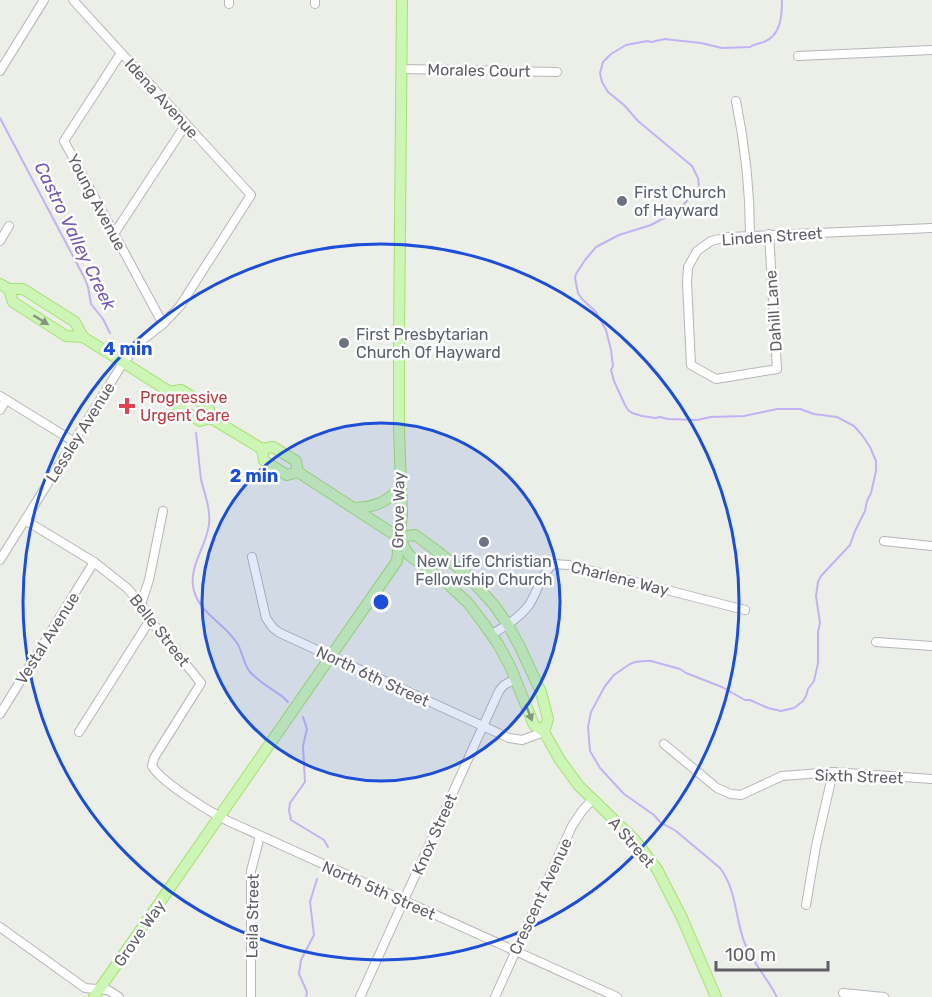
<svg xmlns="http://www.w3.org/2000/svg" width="932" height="997" font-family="Rubik,sans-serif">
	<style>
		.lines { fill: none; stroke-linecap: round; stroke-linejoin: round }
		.stream { stroke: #c2b2f5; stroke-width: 2 }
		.minor-casing { stroke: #b7b5ba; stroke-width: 10 }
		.major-casing { stroke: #a5e16f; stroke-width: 12 }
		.minor { stroke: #fff; stroke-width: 8 }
		.major { stroke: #cdf5b6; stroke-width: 10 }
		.oneway { fill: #879482 }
		.ring { fill: none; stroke: #1d4ed8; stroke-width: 3 }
		.worship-dot { fill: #6b7280; stroke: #fff; stroke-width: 2 }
		.health-dot { fill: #e0444e; stroke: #fff; stroke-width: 2 }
		.labels { text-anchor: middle; stroke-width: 5; stroke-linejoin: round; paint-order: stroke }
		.street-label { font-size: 16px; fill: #615f66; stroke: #fff }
		.worship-label { font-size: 16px; fill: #5b616d; stroke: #fff; text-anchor: start }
		.health-label { font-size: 16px; fill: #be3a42; stroke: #fff; text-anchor: start }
		.water-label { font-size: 18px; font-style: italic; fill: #7557b6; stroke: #fff }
		.centre { fill: #1d4ed8; stroke: #fff; stroke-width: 3 }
		.ring-label { font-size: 18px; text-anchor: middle; font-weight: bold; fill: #1d4ed8; stroke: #fff; stroke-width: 5; stroke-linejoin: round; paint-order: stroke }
	</style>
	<rect width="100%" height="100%" fill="#ebefe8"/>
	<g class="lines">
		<g class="stream">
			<path d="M0,118l85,161 3,8 3,17 12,15 7,14"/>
			<path d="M196,433c2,15 3,31 5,46 3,14 10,30 8,45 -2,21 -19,40 -16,62 4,27 31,36 44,57 6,9 6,21 13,29 9,10 22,17 33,25l5,5"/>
			<path d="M303,717l4,12 -4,17 2,36 -15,21 -1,7 2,10 33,20 4,7"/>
			<path d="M306,997l1,-5 -8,-18 2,-14 13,-25 -4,-33 7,-23"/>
			<path d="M777,997c-9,-18 -24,-34 -32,-53 -10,-25 -8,-54 -25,-76l-44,-37 -16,-9 -6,-7 -30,-21 -24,-26 -10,-17 -2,-24 3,-15 14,-26 9,-11 16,-11 5,-2 9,-1h7l29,8 6,4 36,14 23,13h5l18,8 13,3 13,-3 9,-7 3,-5 2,-7 6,-8 4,-18v-31l2,-9 -4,-27 2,-14 3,-6 29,-31 5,-14 10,-20 2,-10 4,-8 5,-22v-10l-6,-14 -8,-12 -8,-9 -17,-9 -23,-3 -14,-5h-23l-33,7 -33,1 -14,3 -29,-1 -8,-2 -5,1 -13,-2 -10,-3 -4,-3 -3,-5 -11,-24 -3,-11 2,-4 -2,-16 -5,-20 -10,-18 -14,-13 -4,-6 -3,-15 1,-4 9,-14 11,-13 23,-12 32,-10 26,-14 10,-10 12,-15 -1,-8 -6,-12 -54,-45 -14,-16 -16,-13 -6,-10 -2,-9 3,-11 8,-8 15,-9 21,-4 4,1 14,-3 8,1 28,3 21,5 28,-1c4,-3 8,-3 14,-5 17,-7 18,-26 18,-42"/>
		</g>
		<g class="minor-casing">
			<g id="minor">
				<path d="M229,4v-4"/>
				<path d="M315,4v-4"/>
				<path d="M121,53l-57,88 99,183"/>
				<path d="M798,56l134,-6"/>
				<path d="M402,69l155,3"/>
				<path d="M0,71l44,-71"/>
				<path d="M736,101c9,44 14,89 14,134"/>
				<path d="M114,234l72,-110"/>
				<path d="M769,234l8,135 -61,10 -25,-14 -4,-83 1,-15 9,-16 14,-10 17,-4 204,-9"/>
				<path d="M0,241l9,-15"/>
				<path d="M0,396l73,45"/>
				<path d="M0,410l6,-10"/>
				<path d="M25,520l69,42 33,26 14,16 9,16 51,63 -47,75 -2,8c9,16 58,46 76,55l389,176"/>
				<path d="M884,541l48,5"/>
				<path d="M252,557l14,61 7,10 7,5 229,105 13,2 22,-8"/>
				<path d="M0,560l123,-197 18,-22 22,-17 17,-18 71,-111 -178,-195"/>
				<path d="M141,604l8,-24 14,-69"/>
				<path d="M492,634c14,-8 27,-16 37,-29 9,-14 11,-29 24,-41l16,1 176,45"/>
				<path d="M876,642l56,4"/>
				<path d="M0,714l94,-152"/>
				<path d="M79,732l71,-112"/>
				<path d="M664,744l53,44 14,6 10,1 41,-19 51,-4 99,7"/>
				<path d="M806,905l10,-59 17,-74"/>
				<path d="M0,927l85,61 23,2 11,7"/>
				<path d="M843,993l41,4"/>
				<path d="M251,997v-126l9,-35"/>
				<path d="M360,997l139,-306 5,-6 12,-6"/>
				<path d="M495,997l77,-171 10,-15 10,-11"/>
			</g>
		</g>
		<g class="major-casing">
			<g id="major">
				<path d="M0,284l9,5h14l52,33 8,15"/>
				<path d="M9,289l4,13 53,34 17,1 87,55 11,-2 27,16 3,12 51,31 11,-2 23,14 2,11 100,65 11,18 38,28 22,21 15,20 14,20 12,22 24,59 10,7 16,28 19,26 55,53 23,30 25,49 34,79"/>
				<path d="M170,392l2,11 28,18 11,-3"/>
				<path d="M262,449l2,12 23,14 11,-3"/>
				<path d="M354,508c22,-1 30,-5 47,-20"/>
				<path d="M398,537l17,-2 18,13 32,25 29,32 14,20 12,22 21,45 7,27 -4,13"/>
				<path d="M94,997l303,-436 5,-47 -3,-85v-90l3,-339"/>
			</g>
		</g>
		<use href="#minor" class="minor"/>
		<use href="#major" class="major"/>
	</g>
	<defs><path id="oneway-solid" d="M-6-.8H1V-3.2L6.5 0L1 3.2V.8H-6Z" transform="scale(1.5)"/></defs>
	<g class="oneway">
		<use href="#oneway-solid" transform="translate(41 320) rotate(32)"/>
		<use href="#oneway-solid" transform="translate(529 713) rotate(69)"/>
	</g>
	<circle cx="381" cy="602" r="179" fill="#1d4ed8" fill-opacity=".12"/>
	<g class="ring">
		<circle cx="381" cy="602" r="179"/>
		<circle cx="381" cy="602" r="358"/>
	</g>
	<g class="worship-dot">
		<circle cx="622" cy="201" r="6"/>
		<circle cx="344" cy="343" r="6"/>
		<circle cx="484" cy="542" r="6"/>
	</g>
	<path class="health-dot" d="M124 397h6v6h6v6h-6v6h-6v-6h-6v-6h6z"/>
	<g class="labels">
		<g class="street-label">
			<text transform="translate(479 70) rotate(1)" y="6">Morales Court</text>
			<text transform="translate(162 98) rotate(48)" y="6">Idena Avenue</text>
			<text transform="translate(97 202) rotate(62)" y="6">Young Avenue</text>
			<text transform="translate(772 236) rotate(-4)" y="6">Linden Street</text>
			<text transform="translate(773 311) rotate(-94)" y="6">Dahill Lane</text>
			<text transform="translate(80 432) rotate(-58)" y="6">Lessley Avenue</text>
			<text transform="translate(398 510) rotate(-89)" y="6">Grove Way</text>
			<text transform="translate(620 578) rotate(14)" y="6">Charlene Way</text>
			<text transform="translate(160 630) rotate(52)" y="6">Belle Street</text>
			<text transform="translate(47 638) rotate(-58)" y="6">Vestal Avenue</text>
			<text transform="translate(373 676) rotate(25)" y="6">North 6th Street</text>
			<text transform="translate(859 776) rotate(2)" y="6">Sixth Street</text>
			<text transform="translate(434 834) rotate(-66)" y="6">Knox Street</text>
			<text transform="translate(632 842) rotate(49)" y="6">A Street</text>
			<text transform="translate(379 890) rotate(24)" y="6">North 5th Street</text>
			<text transform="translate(540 896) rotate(-65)" y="6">Crescent Avenue</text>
			<text transform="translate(252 916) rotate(-89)" y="6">Leila Street</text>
			<text transform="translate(139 933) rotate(-55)" y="6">Grove Way</text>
		</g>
		<g class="worship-label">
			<text x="634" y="198">First Church<tspan x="634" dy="18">of Hayward</tspan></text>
			<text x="356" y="340">First Presbytarian<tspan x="356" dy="18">Church Of Hayward</tspan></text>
			<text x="484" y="567" text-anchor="middle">New Life Christian<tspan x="484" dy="18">Fellowship Church</tspan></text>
		</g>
		<g class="health-label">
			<text x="140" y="403">Progressive<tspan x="140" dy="18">Urgent Care</tspan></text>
		</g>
		<g class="water-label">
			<text transform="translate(75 236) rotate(64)" y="6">Castro Valley Creek</text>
		</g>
	</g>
	<circle cx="381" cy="602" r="9" class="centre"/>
	<g class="ring-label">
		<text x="128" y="355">4 min</text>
		<text x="254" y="482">2 min</text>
	</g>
	<path d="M716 961v9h112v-9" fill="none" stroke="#615f66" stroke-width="3"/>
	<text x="725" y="961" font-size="18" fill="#615f66" stroke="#ffffff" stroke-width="4.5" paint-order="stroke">100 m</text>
</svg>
